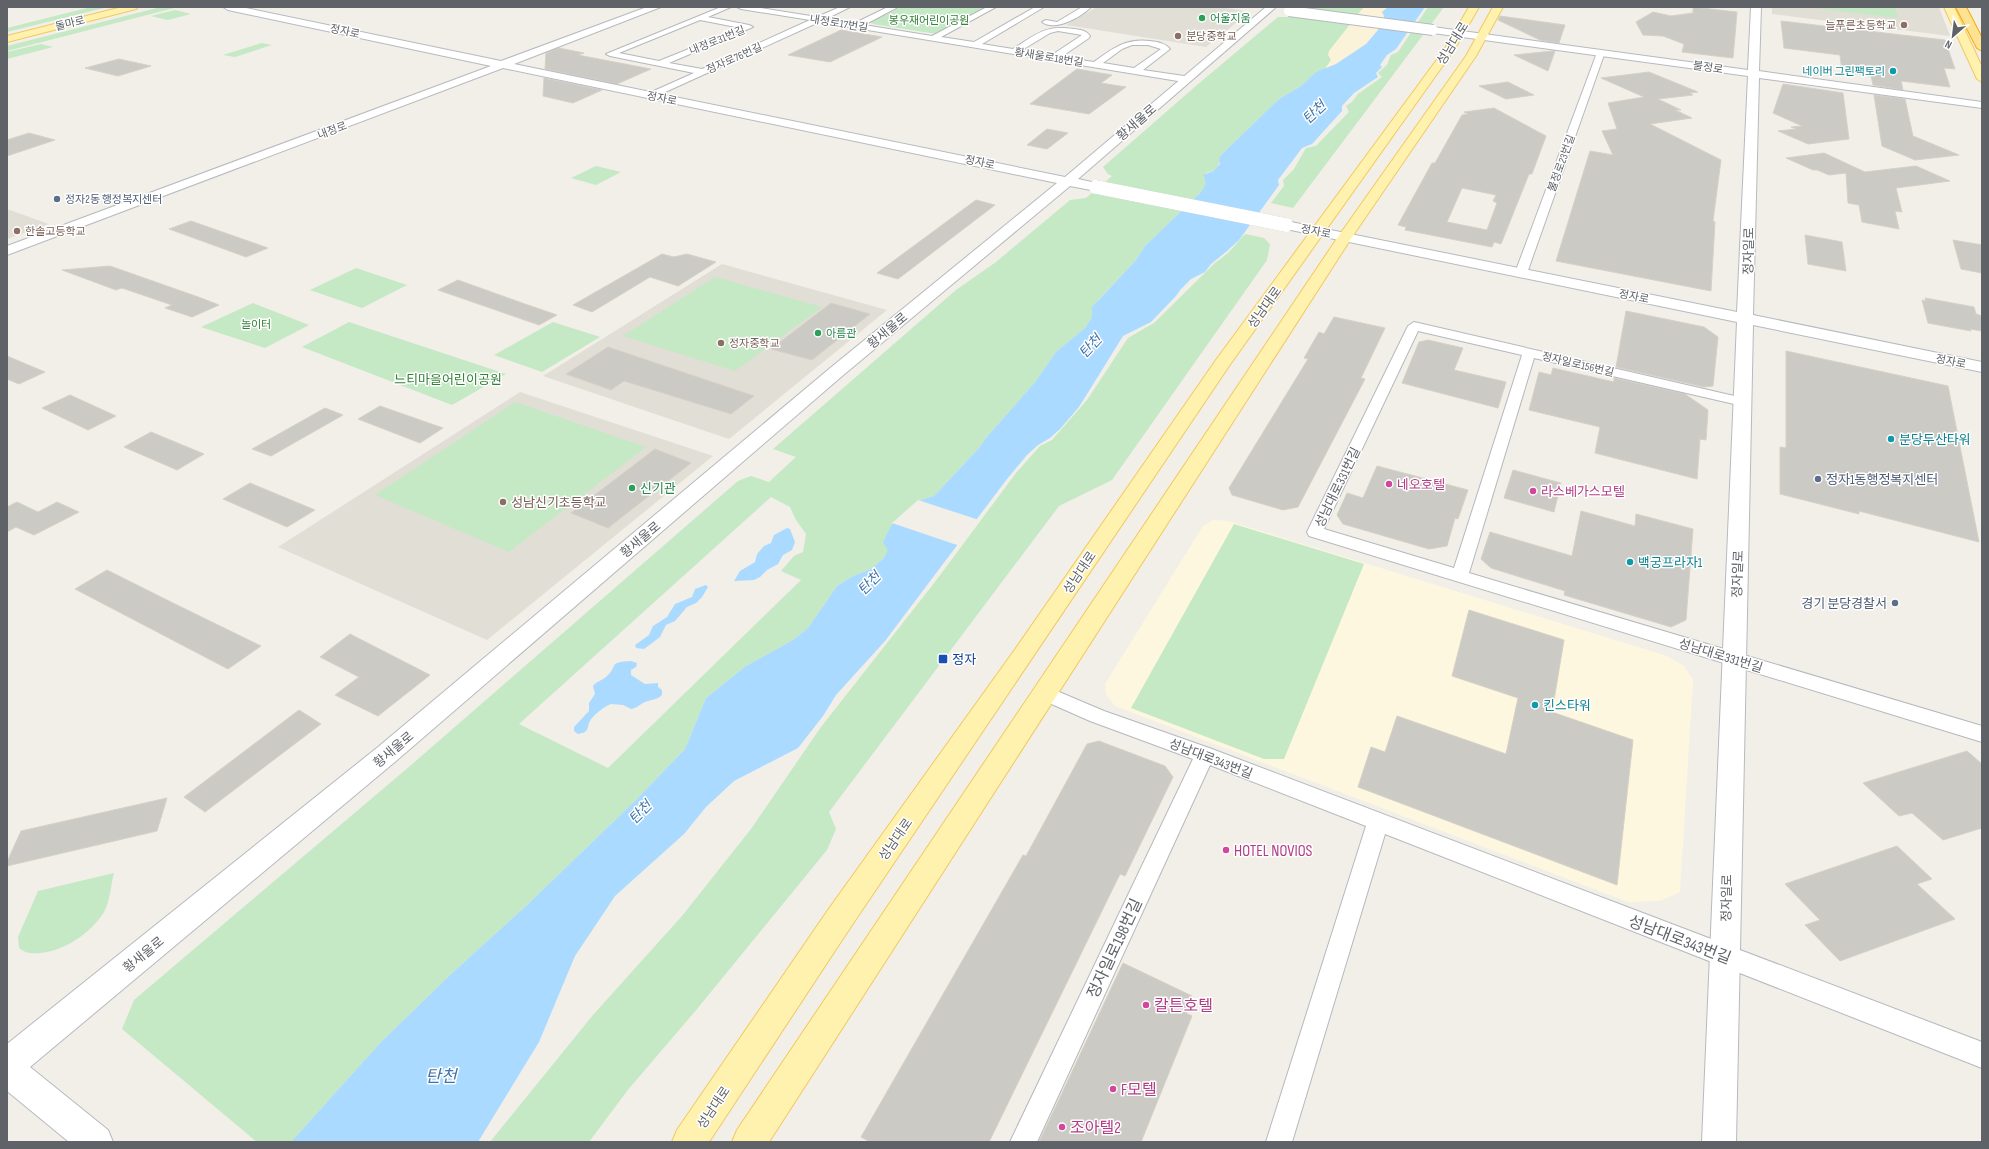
<svg xmlns="http://www.w3.org/2000/svg" width="1989" height="1149" font-family="'Sofia Sans Condensed','Noto Sans KR',sans-serif">
	<style>
		.commercial { fill: #fef7e0 }
		.education { fill: #e1ded6 }
		.green { fill: #c5e8c5; fill-rule: evenodd }
		.sand { fill: #fbf3d9 }
		.water { fill: #aadaff }
		.pier { fill: #f1efe8 }
		.building { fill: #cccac5; stroke: #d6d1c6; fill-rule: evenodd }
		.lines { fill: none; stroke-linecap: round; stroke-linejoin: round }
		.street-casing { stroke: #b5b8bc; stroke-width: 2 }
		.secondary-casing { stroke: #b6babf; stroke-width: 2 }
		.primary-casing { stroke: #f2c960; stroke-width: 2 }
		.highway-casing { stroke: #f9ab00; stroke-width: 2 }
		.street { fill: #fff; fill-rule: evenodd }
		.secondary { fill: #fff; fill-rule: evenodd }
		.primary { fill: #fff2af; fill-rule: evenodd }
		.highway { fill: #fde293; fill-rule: evenodd }
		.secondary-bridge-far1-casing { stroke: #b6babf; stroke-width: 12; stroke-linecap: butt }
		.secondary-bridge-casing { stroke: #b6babf; stroke-width: 14; stroke-linecap: butt }
		.secondary-bridge-far1 { stroke: #fff; stroke-width: 10 }
		.secondary-bridge { stroke: #fff; stroke-width: 14 }
		.leisure-dot { fill: #2e9e5b; stroke: #fff; stroke-width: 1.5 }
		.education-dot { fill: #8d6e63; stroke: #fff; stroke-width: 1.5 }
		.culture-dot { fill: #0f9aa8; stroke: #fff; stroke-width: 1.5 }
		.service-dot { fill: #5c6f8a; stroke: #fff; stroke-width: 1.5 }
		.hotel-dot { fill: #d1479c; stroke: #fff; stroke-width: 1.5 }
		.transit-dot { fill: #1a4fb4; stroke: #fff; stroke-width: 1.5 }
		.labels { text-anchor: middle; stroke-width: 3; stroke-linejoin: round; paint-order: stroke }
		.far-leisure-label { font-size: 11px; fill: #27864d; stroke: #fff; text-anchor: start }
		.far-park-label { font-size: 11px; fill: #348238; stroke: #fff }
		.far-street-label { font-size: 11px; fill: #5f6368; stroke: #fff }
		.far-education-label { font-size: 11px; fill: #785e54; stroke: #fff; text-anchor: start }
		.far-culture-label { font-size: 11px; fill: #0d838f; stroke: #fff; text-anchor: end }
		.far-service-label { font-size: 11px; fill: #4e5e75; stroke: #fff; text-anchor: start }
		.street-label { font-size: 13px; fill: #5f6368; stroke: #fff }
		.park-label { font-size: 13px; fill: #348238; stroke: #fff }
		.culture-label { font-size: 13px; fill: #0d838f; stroke: #fff; text-anchor: start }
		.service-label { font-size: 13px; fill: #4e5e75; stroke: #fff; text-anchor: start }
		.hotel-label { font-size: 13px; fill: #b23c85; stroke: #fff; text-anchor: start }
		.leisure-label { font-size: 13px; fill: #27864d; stroke: #fff; text-anchor: start }
		.education-label { font-size: 13px; fill: #785e54; stroke: #fff; text-anchor: start }
		.transit-label { font-size: 13px; fill: #164399; stroke: #fff; text-anchor: start }
		.water-label { font-size: 14px; font-style: italic; fill: #4174aa; stroke: #fff }
		.near-hotel-label { font-size: 16px; fill: #b23c85; stroke: #fff; text-anchor: start }
		.near-street-label { font-size: 16px; fill: #5f6368; stroke: #fff }
		.near-water-label { font-size: 17px; font-style: italic; fill: #4174aa; stroke: #fff }
	</style>
	<rect width="100%" height="100%" fill="#f1efe8"/>
	<path class="commercial" d="M1213,520l15,1 439,135 17,10 9,14 -13,212 -20,9 -32,1 -513,-196 -9,-12 -1,-10 98,-158z"/>
	<g class="education">
		<path d="M1097,7h122l21,3 7,4 -41,33 -140,-22z"/>
		<path d="M1772,7h167l11,29 -178,-22z"/>
		<path d="M7,209l42,15 -42,15z"/>
		<path d="M722,264l165,46 -158,129 -186,-63z"/>
		<path d="M520,392l193,64 -226,184 -209,-93z"/>
	</g>
	<g class="green">
		<path d="M91,7h17l-101,25v-4z"/>
		<path d="M161,7h17l-171,44v-5z"/>
		<path d="M902,7h85l-50,27 -64,-10 -3,-2z"/>
		<path d="M1307,7h57l-35,44 2,9 -6,9 -9,3 -15,14 -22,13 -59,57c0,11 -4,14 -14,17v12l-6,8 -55,53 -9,14 -38,40 -6,17 -7,11 -29,24 -21,30 -49,56 -7,10 -45,48 -13,4 -38,59 -12,10 -18,7 -16,10 -29,42 -15,12 -47,26 -40,32 -21,51 -48,50 -111,107 -76,69 -69,67 -90,100h-34l-135,-113 12,-29 276,-234 328,-285 13,-5 18,6 27,-25 -23,-8 168,-146 15,-13 40,-28 74,-62 16,-2 26,-22 -4,-2 -5,-7 94,-82 81,-68h13zM771,497l19,10 6,13 10,14 -3,18 -9,4 -13,15 20,9 -193,188 -89,-44z"/>
		<path d="M1428,7h16l-151,201 -22,-5 13,-17 -1,-6 11,-11 12,-21 10,-2 33,-34 -3,-6 6,-4 6,-8 24,-17 -4,-4 9,-8 4,-10 7,-3z"/>
		<path d="M1806,7h89l3,11z"/>
		<path d="M175,10l16,4 -23,6 -17,-4z"/>
		<path d="M262,43l10,2 -37,12 -12,-2z"/>
		<path d="M41,44l12,3 -46,12v-7z"/>
		<path d="M596,166l25,6 -25,13 -25,-7z"/>
		<path d="M1245,234l19,4 6,6 -3,16 -155,220 -53,26 -230,306 7,17 -9,21 -130,159 -70,82 -38,51h-99l103,-127 89,-99 69,-87 70,-102 114,-145 81,-109 24,-27 12,-6 35,-40 41,-62 26,-15 61,-60 13,-10z"/>
		<path d="M356,268l51,17 -45,23 -52,-18z"/>
		<path d="M715,277l107,30 -87,64 -112,-35z"/>
		<path d="M253,303l56,22 -44,23 -64,-21z"/>
		<path d="M349,322l157,52 -54,31 -150,-58z"/>
		<path d="M553,322l47,15 -58,35 -48,-17z"/>
		<path d="M515,402l131,45 -137,105 -134,-57z"/>
		<path d="M1234,524l130,40 -80,195h-20l-133,-51z"/>
		<path d="M114,873c-3,11 -4,27 -9,37 -13,24 -47,46 -75,43 -4,0 -8,-3 -11,-5l-1,-11 20,-46z"/>
	</g>
	<path class="sand" d="M1364,7h24l-5,5c8,22 -41,50 -58,57l6,-9 -3,-5 1,-4z"/>
	<g class="water">
		<path d="M1388,7h37l-29,42 -9,6 -7,10 2,2 -6,6 2,4 -24,16 -12,13v5l-30,33 -10,4 -24,32 1,5 -40,55 -12,11 -16,13 -6,8 -14,7 -10,10 -5,7 -25,26 -28,14 -44,71 -19,22 -10,9 -12,7 -11,10 -20,24 -122,162 -49,54 -13,21 -25,32 -64,33 -28,26 -22,27 -69,62 -40,60 -36,86 -61,100h-187l90,-100 69,-67 76,-69 111,-107 48,-50 21,-51 40,-32 47,-26 15,-12 29,-42 16,-10 18,-7 12,-10 5,-9 -5,-8 8,-16 30,-26 13,-4 45,-48 7,-10 49,-56 21,-30 29,-24 7,-11v-10l44,-47 9,-14 55,-53c5,-7 8,-10 3,-18l10,-4 7,-7 -1,-3 1,-5 59,-57 22,-13 15,-14 20,-8 30,-20 17,-20 1,-8 -2,-4z"/>
		<path d="M787,528l3,1 5,13 -3,8 -9,5 -5,9 -11,6 -7,7 -6,3 -20,1 6,-10 15,-9 2,-8 7,-8 7,-3 3,-8z"/>
		<path d="M706,585l2,2 -6,10 -6,6 -9,4 -12,14 -9,4 -6,12 -16,12 -8,-1 -1,-3 14,-10 4,-9 14,-9 8,-13 17,-7 3,-8z"/>
		<path d="M631,661l6,2 -1,4 -5,3v5l14,9 13,-1v4l4,3v5c-6,6 -12,4 -19,8 -4,2 -6,5 -12,6l-8,-4 -12,-1c-6,2 -15,9 -19,14 -7,8 0,14 -14,16l-4,-3v-4l15,-16v-8l6,-9 -2,-8c4,-5 8,-5 13,-9 13,-11 1,-15 25,-16z"/>
	</g>
	<path class="pier" d="M918,500l61,20 -19,26 -68,-23z"/>
	<g class="building">
		<path d="M1693,7l44,5 -4,46 -51,-6 2,-8 -21,-8 -20,-1 -7,-13 17,-10 18,4 22,-3z"/>
		<path d="M1500,16l65,9 -6,18 -19,-3 -42,-20z"/>
		<path d="M1781,21l164,19 10,29 -11,-1 6,19 -49,-6 2,9 -30,-5 -2,-9 -29,-4 -2,-17 -56,-7z"/>
		<path d="M841,30l41,7 -52,25 -42,-7z"/>
		<path d="M559,48l25,5 -6,2 73,14 -34,15 -72,-15 1,-16z"/>
		<path d="M1552,51h3l-7,20 -34,-16z"/>
		<path d="M119,59l32,7 -33,10 -33,-8z"/>
		<path d="M1077,69l35,6 -11,8 25,4 -37,27 -59,-10z"/>
		<path d="M1649,72l49,20 -8,1 3,2 -35,4 23,11h-6l17,8 -42,6 71,36 -8,61 2,1 -4,69 -155,-30 34,-110 23,4 -11,-24 15,-2 -9,-26 36,-6 -43,-19z"/>
		<path d="M544,78l58,12 -29,13 -30,-7z"/>
		<path d="M1508,82l26,13 -28,4 -27,-13z"/>
		<path d="M1783,84l60,9 6,46 -41,5 -30,-13 18,-2 -5,-2 11,-1 -29,-13z"/>
		<path d="M1874,95l31,4 8,37 46,19 -44,5 -33,-14z"/>
		<path d="M1494,108l52,28 -14,38h-3l-28,70 -7,-2 -2,5 -87,-17 1,-3 -8,-2 34,-62h3l27,-48 6,-1 -4,-2zM1462,188l34,7 -3,6 4,2 -10,27 -40,-8z"/>
		<path d="M1047,129l21,4 -21,16 -20,-4z"/>
		<path d="M29,133l26,7 -48,16v-16z"/>
		<path d="M1824,153l41,19 51,-6 34,15 -54,7 6,24 -7,-1 4,18 -37,-7 -3,-17 -11,-2 -2,-30 -17,2 -12,-5h-4l-27,-12z"/>
		<path d="M976,200l19,5 -97,74 -21,-6z"/>
		<path d="M191,221l77,27 -22,9 -77,-28z"/>
		<path d="M1805,235l37,7 4,29 -38,-7z"/>
		<path d="M1953,240l29,5v28l-21,-4z"/>
		<path d="M662,254l12,3 13,-3 29,8 -38,24 -28,-9 -58,35 -19,-7z"/>
		<path d="M110,266l91,32 18,7 -27,12 -27,-9 7,-3 -50,-17 -6,2 -54,-20z"/>
		<path d="M458,280l67,24 32,11 -18,10 -101,-35z"/>
		<path d="M1925,298l49,9 2,7 6,2v15l-12,-2 1,2 -43,-8 -6,-23 4,1z"/>
		<path d="M831,303l39,11 -58,46 -41,-11z"/>
		<path d="M1626,311l78,16 14,10 -5,49 -9,1 -88,-20z"/>
		<path d="M1334,317l51,11 -24,50 4,1 -67,128 -15,3 -51,-15 -3,-7 79,-129 -4,-1 15,-26 5,2z"/>
		<path d="M1428,340l35,8 -9,22 52,12 -8,26 -96,-25 17,-41z"/>
		<path d="M608,347l146,49 -23,18 -107,-33 -13,9 -45,-16z"/>
		<path d="M1786,351l162,35 31,156 -120,-31v3l-79,-20v-47l6,1z"/>
		<path d="M7,356l38,16 -26,12 -12,-5z"/>
		<path d="M1553,368l61,14v-4l71,16 23,16 -2,30 -6,-1 -3,40 -102,-26 5,-26 -71,-17 10,-38 12,3z"/>
		<path d="M70,395l46,21 -28,14 -46,-22z"/>
		<path d="M380,406l63,22 -23,15 -62,-24z"/>
		<path d="M325,408l18,7 -72,41 -19,-7z"/>
		<path d="M151,432l53,22 -27,16 -53,-23z"/>
		<path d="M655,449l36,14 -83,65 -37,-15z"/>
		<path d="M1377,466l91,24 -10,29 -3,-1 -8,28 -18,3 -86,-25 -6,-9 10,-22 16,5z"/>
		<path d="M1513,470l48,13 -7,29 -50,-14z"/>
		<path d="M250,483l65,27 -28,17 -64,-28z"/>
		<path d="M17,502l21,10 19,-10 22,10 -45,23 -18,-8 -9,5v-25z"/>
		<path d="M1581,511l54,15 1,-12 57,15 -7,91 -15,7 -107,-32 1,-4 -74,-23 -10,-9 9,-27 82,24z"/>
		<path d="M107,570l66,33 88,43 -33,23 -153,-80z"/>
		<path d="M1469,610l95,30 -12,72 81,28 -16,145 -259,-98 13,-40 14,5 12,-36 109,38 12,-56 -66,-22z"/>
		<path d="M350,634l80,41 -52,41 -43,-21 24,-18 -39,-20z"/>
		<path d="M299,710l22,14 -116,88 -21,-15z"/>
		<path d="M1099,741l66,25 8,11 -48,99 -5,-2 -131,268h-119l-9,-5 162,-282 3,1 61,-112z"/>
		<path d="M1967,751l15,13v64l-39,12 -31,-27 -13,3 -36,-33z"/>
		<path d="M167,798l-10,33 -150,35v-4l14,-31z"/>
		<path d="M1897,846l35,33 -15,5 38,35 -115,42 -35,-36 15,-5 -35,-36z"/>
		<path d="M1123,963l69,33 -6,17 6,3 -51,126h-102z"/>
	</g>
	<g class="lines">
		<g class="street-casing">
			<g id="street">
				<path d="M721,7h10l-23,10 41,8 4,2 -84,36 33,6 108,-49 -69,-11 -4,-2h17l63,10 23,-10h10l-24,12 29,4 33,-16h10l-34,18 68,11 55,-29h9l-55,30 33,5 61,-35h9l-62,37 31,5c24,-15 31,-24 61,-20 7,1 12,1 16,7l-1,2 -28,19 33,5c19,-14 32,-24 56,-21 8,1 15,2 20,8l-27,21 41,6 4,3 -4,3 -365,-60 -169,77 -4,-3 1,-2 47,-21 -84,-17 -4,-2zM700,20l41,8 -82,33 -40,-8zM1058,31l24,4 -30,20 -30,-5 28,-17zM1132,45h16l13,4 -27,19 -31,-5 19,-14z"/>
				<path d="M1082,7h9c-10,10 -36,25 -49,15l4,-2 11,2z"/>
				<path d="M1598,50l7,2 -78,221 -2,2h-8l-2,-2z"/>
				<path d="M1414,322l329,76 5,1 2,3 -2,3 -5,1 -209,-48 -65,215 513,153v16l-673,-206 -2,-4 101,-206zM1418,331l104,24 -68,213 -130,-39z"/>
				<path d="M1045,686l59,25 108,38 770,293v26l-597,-234 -93,308h-26l100,-316 -156,-61 -173,377h-27l183,-383 -103,-38 -52,-23 -3,-5 3,-5z"/>
			</g>
		</g>
		<g class="secondary-casing">
			<g id="secondary">
				<path d="M223,7h18l260,54 146,-54h14l-147,57 551,113 201,-170 9,1 -197,171 23,5 2,3 -2,3 -5,1 -26,-5 -229,191 -445,384 -366,306 78,63 5,12h-44l-62,-51v-47l371,-297 451,-378 228,-186 -554,-115 -496,187v-9l484,-180 -263,-56z"/>
				<path d="M1751,7h10l-2,64 223,31v6l-223,-30 -6,237 229,47v10l-229,-47 -17,817h-34l35,-820 -451,-93 -5,-1 -2,-3 2,-3 5,-1 451,91 11,-236 -315,-43 -5,-3 5,-3 315,43z"/>
			</g>
		</g>
		<g class="primary-casing">
			<g id="primary">
				<path d="M122,7h16l-2,2 -129,33v-6z"/>
				<path d="M1469,7h10l-25,43 -225,316 -379,562 -141,214h-37l5,-12 151,-220 188,-262 200,-288 228,-310z"/>
				<path d="M1493,7h10l-27,49 -124,181 -583,905h-37l5,-12 601,-893 128,-181z"/>
				<path d="M1944,7h10l28,60v15l-5,-3z"/>
			</g>
		</g>
		<g class="highway-casing">
			<path id="highway" d="M1956,7h10l16,31v13l-5,-3z"/>
		</g>
		<use href="#street" class="street"/>
		<use href="#secondary" class="secondary"/>
		<use href="#primary" class="primary"/>
		<use href="#highway" class="highway"/>
		<g class="secondary-bridge-far1-casing">
			<path id="secondary-bridge-far1" d="M1289,11l144,19"/>
		</g>
		<g class="secondary-bridge-casing">
			<path id="secondary-bridge" d="M1096,187l190,38"/>
		</g>
		<use href="#secondary-bridge-far1" class="secondary-bridge-far1"/>
		<use href="#secondary-bridge" class="secondary-bridge"/>
	</g>
	<g class="leisure-dot">
		<circle cx="1202" cy="18" r="4"/>
		<circle cx="818" cy="333" r="4"/>
		<circle cx="632" cy="488" r="4"/>
	</g>
	<g class="education-dot">
		<circle cx="1904" cy="25" r="4"/>
		<circle cx="1178" cy="36" r="4"/>
		<circle cx="17" cy="231" r="4"/>
		<circle cx="721" cy="343" r="4"/>
		<circle cx="503" cy="502" r="4"/>
	</g>
	<g class="culture-dot">
		<circle cx="1893" cy="71" r="4"/>
		<circle cx="1891" cy="439" r="4"/>
		<circle cx="1630" cy="562" r="4"/>
		<circle cx="1535" cy="705" r="4"/>
	</g>
	<g class="service-dot">
		<circle cx="57" cy="199" r="4"/>
		<circle cx="1818" cy="479" r="4"/>
		<circle cx="1895" cy="603" r="4"/>
	</g>
	<g class="hotel-dot">
		<circle cx="1389" cy="484" r="4"/>
		<circle cx="1533" cy="491" r="4"/>
		<circle cx="1226" cy="850" r="4"/>
		<circle cx="1146" cy="1005" r="4"/>
		<circle cx="1113" cy="1089" r="4"/>
		<circle cx="1062" cy="1127" r="4"/>
	</g>
	<rect class="transit-dot" x="938" y="654" width="10" height="10" rx="2"/>
	<g class="labels">
		<g class="far-leisure-label">
			<text x="1210" y="22">어울지움</text>
			<text x="826" y="337">아름관</text>
		</g>
		<g class="far-park-label">
			<text x="929" y="24">봉우재어린이공원</text>
			<text x="256" y="328">놀이터</text>
		</g>
		<g class="far-street-label">
			<text transform="translate(70 23) rotate(-14)" y="4">돌마로</text>
			<text transform="translate(839 23) rotate(9)" y="4">내정로17번길</text>
			<text transform="translate(345 31) rotate(12)" y="4">정자로</text>
			<text transform="translate(717 40) rotate(-22)" y="4">내정로31번길</text>
			<text transform="translate(1049 57) rotate(9)" y="4">황새울로18번길</text>
			<text transform="translate(734 58) rotate(-24)" y="4">정자로76번길</text>
			<text transform="translate(1708 67) rotate(8)" y="4">불정로</text>
			<text transform="translate(662 98) rotate(11)" y="4">정자로</text>
			<text transform="translate(332 130) rotate(-21)" y="4">내정로</text>
			<text transform="translate(980 162) rotate(12)" y="4">정자로</text>
			<text transform="translate(1561 163) rotate(-70)" y="4">불정로23번길</text>
			<text transform="translate(1316 231) rotate(11)" y="4">정자로</text>
			<text transform="translate(1634 296) rotate(11)" y="4">정자로</text>
			<text transform="translate(1951 361) rotate(11)" y="4">정자로</text>
			<text transform="translate(1578 364) rotate(13)" y="4">정자일로156번길</text>
		</g>
		<g class="far-education-label">
			<text x="1896" y="29" text-anchor="end">늘푸른초등학교</text>
			<text x="1186" y="40">분당중학교</text>
			<text x="25" y="235">한솔고등학교</text>
			<text x="729" y="347">정자중학교</text>
		</g>
		<g class="far-culture-label">
			<text x="1885" y="75">네이버 그린팩토리</text>
		</g>
		<g class="far-service-label">
			<text x="65" y="203">정자2동 행정복지센터</text>
		</g>
		<g class="street-label">
			<text transform="translate(1452 43) rotate(-58)" y="5">성남대로</text>
			<text transform="translate(1136 122) rotate(-41)" y="5">황새울로</text>
			<text transform="translate(1748 251) rotate(-89)" y="5">정자일로</text>
			<text transform="translate(1264 307) rotate(-54)" y="5">성남대로</text>
			<text transform="translate(887 330) rotate(-40)" y="5">황새울로</text>
			<text transform="translate(1337 487) rotate(-64)" y="5">성남대로331번길</text>
			<text transform="translate(640 539) rotate(-40)" y="5">황새울로</text>
			<text transform="translate(1079 572) rotate(-56)" y="5">성남대로</text>
			<text transform="translate(1737 574) rotate(-88)" y="5">정자일로</text>
			<text transform="translate(1721 655) rotate(17)" y="5">성남대로331번길</text>
			<text transform="translate(393 749) rotate(-40)" y="5">황새울로</text>
			<text transform="translate(1211 758) rotate(21)" y="5">성남대로343번길</text>
			<text transform="translate(895 839) rotate(-55)" y="5">성남대로</text>
			<text transform="translate(1726 898) rotate(-89)" y="5">정자일로</text>
			<text transform="translate(143 954) rotate(-39)" y="5">황새울로</text>
			<text transform="translate(713 1107) rotate(-56)" y="5">성남대로</text>
		</g>
		<g class="park-label">
			<text x="448" y="384">느티마을어린이공원</text>
		</g>
		<g class="culture-label">
			<text x="1899" y="444">분당두산타워</text>
			<text x="1638" y="567">백궁프라자1</text>
			<text x="1543" y="710">킨스타워</text>
		</g>
		<g class="service-label">
			<text x="1826" y="484">정자1동행정복지센터</text>
			<text x="1887" y="608" text-anchor="end">경기 분당경찰서</text>
		</g>
		<g class="hotel-label">
			<text x="1397" y="489">네오호텔</text>
			<text x="1541" y="496">라스베가스모텔</text>
		</g>
		<g class="leisure-label">
			<text x="640" y="493">신기관</text>
		</g>
		<g class="education-label">
			<text x="511" y="507">성남신기초등학교</text>
		</g>
		<g class="transit-label">
			<text x="952" y="664">정자</text>
		</g>
		<g class="water-label">
			<text transform="translate(1314 112) rotate(-43)" y="5">탄천</text>
			<text transform="translate(1090 346) rotate(-47)" y="5">탄천</text>
			<text transform="translate(869 583) rotate(-45)" y="5">탄천</text>
			<text transform="translate(640 812) rotate(-45)" y="5">탄천</text>
		</g>
		<g class="near-hotel-label">
			<text x="1234" y="856">HOTEL NOVIOS</text>
			<text x="1154" y="1011">칼튼호텔</text>
			<text x="1121" y="1095">F모텔</text>
			<text x="1070" y="1133">조아텔2</text>
		</g>
		<g class="near-street-label">
			<text transform="translate(1680 939) rotate(21)" y="6">성남대로343번길</text>
			<text transform="translate(1114 948) rotate(-65)" y="6">정자일로198번길</text>
		</g>
		<g class="near-water-label">
			<text x="441" y="1082">탄천</text>
		</g>
	</g>
	<rect width="1989" height="1149" fill="none" stroke="#5f6368" stroke-width="16"/>
	<g transform="translate(1953 36) rotate(208)" stroke="#ffffff" stroke-width="3" paint-order="stroke">
	<path d="M0-3L7 15L0 10L-7 15Z" fill="#5f6368"/>
	<text y="-6" font-size="11" font-weight="bold" text-anchor="middle" fill="#5f6368">N</text>
	</g>
</svg>
